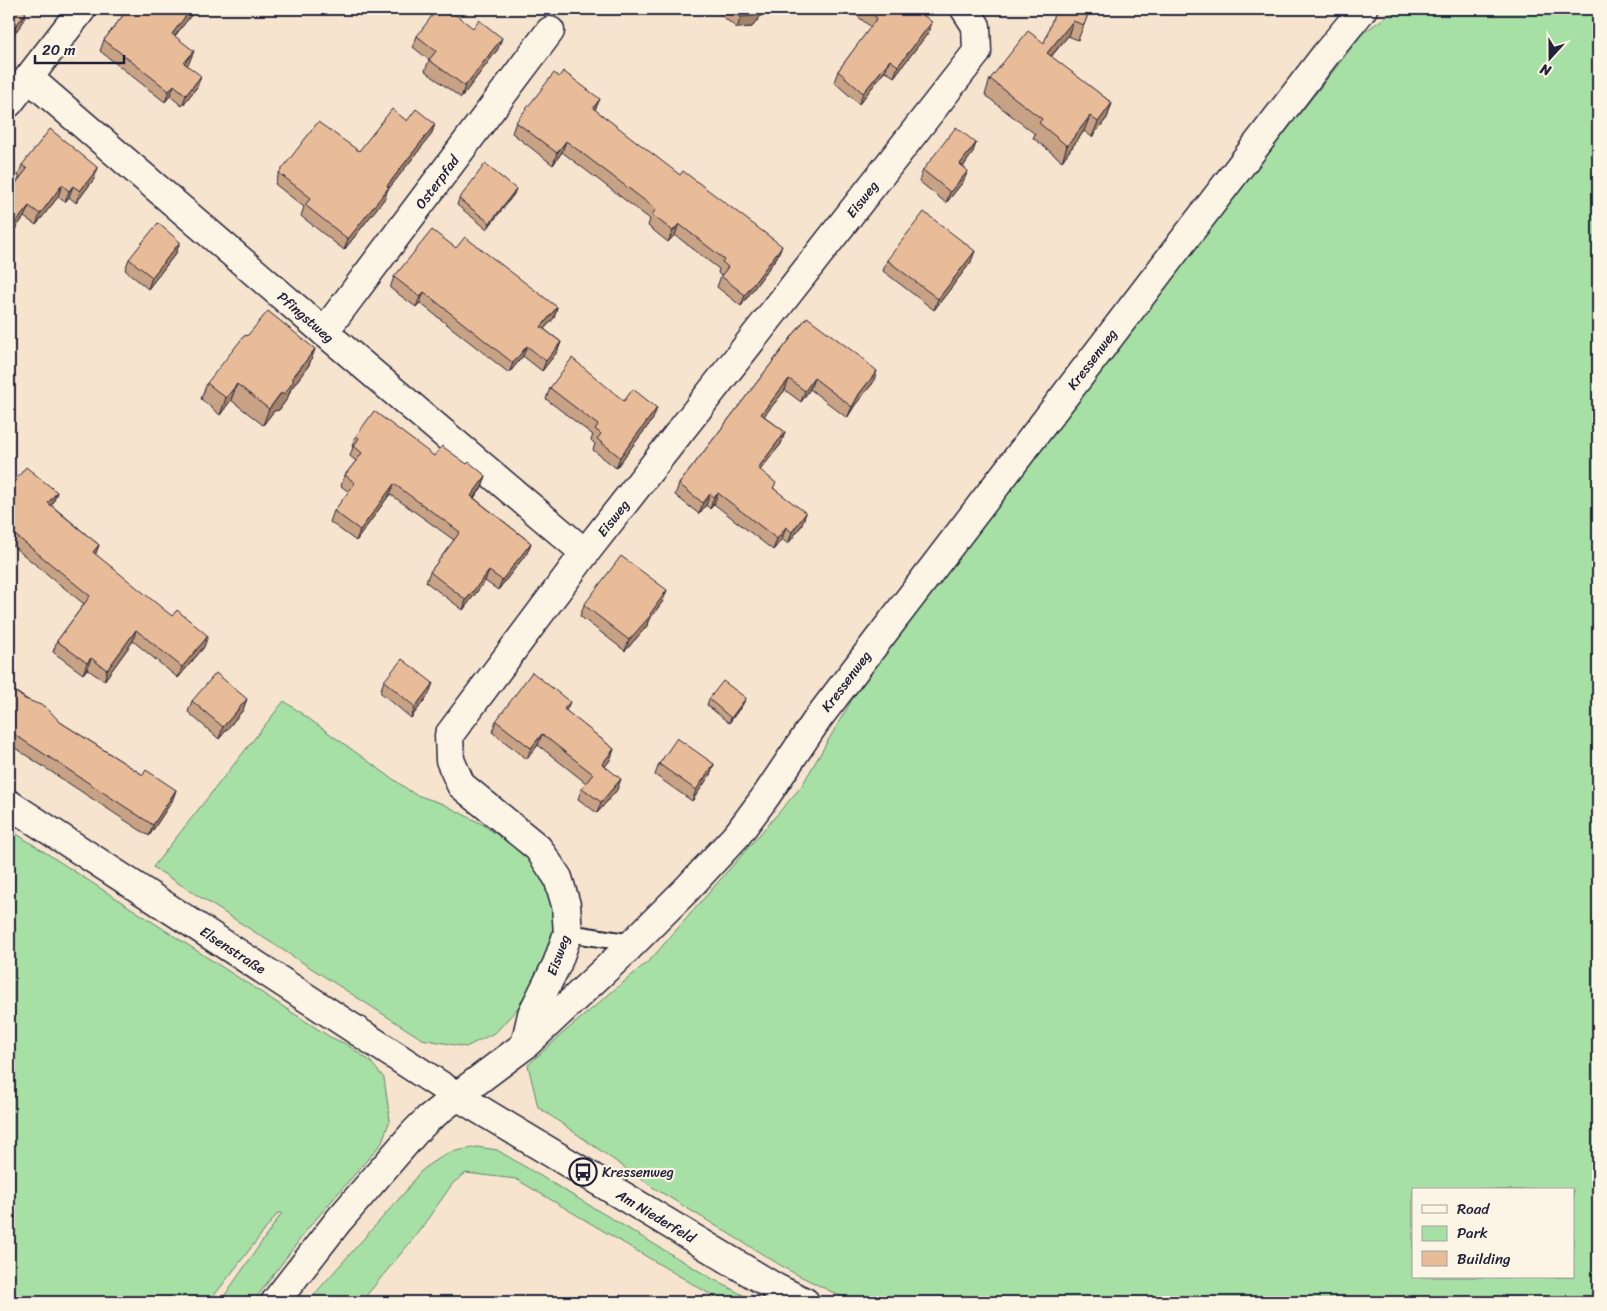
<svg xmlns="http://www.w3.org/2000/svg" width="1607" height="1311" font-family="Sriracha,sans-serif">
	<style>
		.green { fill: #a6e0a5; stroke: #648170; fill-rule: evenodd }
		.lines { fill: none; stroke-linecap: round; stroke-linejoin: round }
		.service-casing { stroke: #22223b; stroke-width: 20 }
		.minor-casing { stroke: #22223b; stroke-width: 31 }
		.tertiary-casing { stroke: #22223b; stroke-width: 31 }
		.service { stroke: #fcf5e5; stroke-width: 16 }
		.minor { stroke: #fcf5e5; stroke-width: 28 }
		.tertiary { stroke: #fcf5e5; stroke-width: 28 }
		.wall { fill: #c8a284; stroke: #22223b }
		.shaded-wall { fill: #a3846b; stroke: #22223b }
		.building { fill: #e9bc99; stroke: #22223b }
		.labels { text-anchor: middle; stroke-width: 4.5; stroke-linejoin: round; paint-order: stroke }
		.street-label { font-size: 14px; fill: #22223b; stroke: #fcf5e5 }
		.poi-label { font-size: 14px; fill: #22223b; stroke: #fcf5e5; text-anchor: start }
	</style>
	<rect width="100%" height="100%" fill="#f6e4ce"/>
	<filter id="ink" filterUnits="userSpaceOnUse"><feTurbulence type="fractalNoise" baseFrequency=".02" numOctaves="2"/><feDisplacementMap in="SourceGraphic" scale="10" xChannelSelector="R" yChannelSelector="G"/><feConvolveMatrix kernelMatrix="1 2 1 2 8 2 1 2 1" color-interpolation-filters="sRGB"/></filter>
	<g filter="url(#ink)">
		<g class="green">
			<path d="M1397,9h201v1293h-746l-62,-31 -136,-83 -116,-81 -10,-42 34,-31 89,-75 150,-172 60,-103 255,-336 247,-315zM1413,1190h160v87h-160z"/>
			<path d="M284,701l130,93 29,10 39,20 47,33 20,31 5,34 -7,32 -21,45 -30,33 -30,15 -44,-8 -269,-172z"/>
			<path d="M9,829l321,208 16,7 24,17 14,17 6,42 -9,24 -72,83 -56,75h-33l62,-89h-4l-69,89h-200z"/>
			<path d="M477,1147l20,3 212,127 47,25h-33l-207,-123 -50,-6 -13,10 -36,51 -56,68h-52l10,-13 86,-97 14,-19 12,-10 20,-11z"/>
		</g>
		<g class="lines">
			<g class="service-casing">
				<path id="service" d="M568,933l65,10"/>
			</g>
			<g class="minor-casing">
				<g id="minor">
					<path d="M29,78l295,254 261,221"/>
					<path d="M9,103l73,-94"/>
					<path d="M324,332l226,-301"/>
					<path d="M525,1045l7,-31 25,-50 11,-31 -2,-28 -8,-27 -20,-30 -77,-63 -11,-25 -1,-25 136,-182 392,-501 -1,-26 -11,-17"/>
					<path d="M457,1096l68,-51 97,-91 65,-65 50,-54 29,-39 53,-79 507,-663 37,-45"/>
				</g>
			</g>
			<g class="tertiary-casing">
				<g id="tertiary">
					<path d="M9,804l448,292 319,192 29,14"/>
					<path d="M275,1302l64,-82 76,-88 13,-13 29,-23"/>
				</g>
			</g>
			<use href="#service" class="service"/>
			<use href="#minor" class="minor"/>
			<use href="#tertiary" class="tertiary"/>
		</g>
		<g class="wall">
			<path d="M128,9h68l-22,28 15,26 -2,2 10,22 -15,19 -12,-10 -5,6 -65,-51 4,-11z"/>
			<path d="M713,9h53l-14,18 -15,1z"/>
			<path d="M848,9h67l13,24 -34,44 -9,-6 -26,33 -25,-22 4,-11 33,-44z"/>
			<path d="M1090,9l-12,31 -10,-4 -17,21 61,46 -5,15 -15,19 -8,-6 -22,30 -29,-23 2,-4 -50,-39 5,-16 54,-36z"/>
			<path d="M417,36l81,13 -37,49 -36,-27 4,-11 -16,-13z"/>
			<path d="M595,110l182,147 -36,49 -24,-19 4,-11 -3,-3 1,-4 -44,-34 -7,7 -20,-16 2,-7 -88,-67 -9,13 -41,-32 4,-11z"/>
			<path d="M407,121l28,3 -4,11 -44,56 -2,7 -41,52 -43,-34 3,-9 -29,-23 4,-11 80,-22z"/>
			<path d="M976,143l-4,11 -9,13v15l-17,21 -27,-22 4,-11z"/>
			<path d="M22,165l72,14 -18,24 -7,-6 -4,5 -7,-5 -22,28 -12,-8 -15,20v-45l11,-15 -2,-1z"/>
			<path d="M514,194l-27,35 -30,-24 2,-6z"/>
			<path d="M180,242l-4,11 -28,36 -23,-19 4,-11z"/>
			<path d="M456,248l101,59 -3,11 -10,11 17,13 -4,10 -15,19 -19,-15 -14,17 -89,-70 -4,4 -26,-19 4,-11z"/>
			<path d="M887,260l84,2 -37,48 -51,-39z"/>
			<path d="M807,317l66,66 -18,22 -8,13 -37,-29 -9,13 -16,-12 -21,26 21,16 -4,12 -21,26 42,55 -14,19 -6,-5 -9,11 -59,-46 -4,5 -4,-4 -7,9 -24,-19 4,-11z"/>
			<path d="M315,349l-6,16 -18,24 -4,10 -8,11 -5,1 -11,14 -32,-25 -11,15 -19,-16 6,-16z"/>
			<path d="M550,388l74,13 29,18 -37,49 -23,-18 2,-6 -4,-4 2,-5 -47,-36z"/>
			<path d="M356,436l111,28 19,12 -4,11 -8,11 57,45 -4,10 -29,37 -13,-9 -22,29 -37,-28 4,-10 24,-32 -64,-46 -34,47 -26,-19 4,-11 15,-19 -8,-6 4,-11 11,-14 -6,-5 3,-9 -1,-1z"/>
			<path d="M9,488l48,4 -4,11 -2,2 48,40 -4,9 109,93 -26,31 -45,-37 -29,40 -17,-12 -4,5 -30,-22 4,-11 27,-37 -75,-61z"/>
			<path d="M663,601l-15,20 -1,5 -22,25 -45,-35 4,-11z"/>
			<path d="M384,681l45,13 -18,24 -31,-26z"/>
			<path d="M9,687l51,35 83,53 33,15 -4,11 -23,35 -140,-92z"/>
			<path d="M709,699l34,5 -14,19 -22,-18z"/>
			<path d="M192,701l51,9 -24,29 -31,-27z"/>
			<path d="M566,711l48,38 -4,11 -5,6 12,24 -20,23 -19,-14 4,-11 4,-5 -48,-38 -11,14 -35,-27 4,-11z"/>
			<path d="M659,764h55l-4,11 -18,26 -37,-26z"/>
		</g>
		<g class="shaded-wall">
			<path d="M191,9h5l-29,37 5,-12z"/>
			<path d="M761,9h5l-14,18 -15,1 4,-11z"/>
			<path d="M26,13l-4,11 -13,16v-6z"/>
			<path d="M1073,21l-5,15 -27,32 6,-15z"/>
			<path d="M932,22l-4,11 -34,44 4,-11z"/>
			<path d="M502,38l-4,11 -37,49 4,-12z"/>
			<path d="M194,51l-5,12 -9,12 4,-12z"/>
			<path d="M890,60l-5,11 -26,33 4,-11z"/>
			<path d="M201,76l-4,11 -15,19 4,-11z"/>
			<path d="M174,85l-4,11 -5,6 4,-11z"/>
			<path d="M600,99l-5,11 -6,9 4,-11z"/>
			<path d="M1112,103l-5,15 -15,19 6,-15z"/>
			<path d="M1090,116l-6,15 -22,30 5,-15z"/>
			<path d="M435,124l-4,11 -44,56 -2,7 -41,52 4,-11 39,-53z"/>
			<path d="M566,141l-4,11 -9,13 4,-12z"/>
			<path d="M976,143l-4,11 -16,22 4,-12z"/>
			<path d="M98,168l-4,11 -18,24 4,-12z"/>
			<path d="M968,171l-5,11 -17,21 4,-11z"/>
			<path d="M62,185l-4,12 -22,28 4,-11z"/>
			<path d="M73,186l-4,11 -4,5 4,-11z"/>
			<path d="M516,189l-2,5 -27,35 3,-6z"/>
			<path d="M29,206l-5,11 -15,20 3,-10z"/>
			<path d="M679,224l-4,11 -7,7 5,-11z"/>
			<path d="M180,242l-4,11 -28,36 4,-12z"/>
			<path d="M782,246l-5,11 -36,49 4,-11z"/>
			<path d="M975,251l-4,11 -37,48 4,-11z"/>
			<path d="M424,292l-4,11 -4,4 4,-10z"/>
			<path d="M557,307l-3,11 -17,19 4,-10z"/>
			<path d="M561,342l-4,10 -15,19 4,-10z"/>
			<path d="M527,346l-4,10 -14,17 4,-10z"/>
			<path d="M315,349l-6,16 -18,24 -4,10 -8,11 -5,1 -11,14 6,-16z"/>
			<path d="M877,371l-4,12 -18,22 -8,13 5,-11 7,-13z"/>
			<path d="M814,378l-4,11 -9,13 4,-11z"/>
			<path d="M789,379l-4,11 -28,35 4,-11z"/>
			<path d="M237,384l-6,16 -11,15 6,-17z"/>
			<path d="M657,408l-4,11 -37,49 4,-11z"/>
			<path d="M785,432l-4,12 -28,35 5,-11z"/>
			<path d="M486,476l-4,11 -15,19 4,-10z"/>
			<path d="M394,484l-4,10 -34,47 4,-11z"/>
			<path d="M57,492l-4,11 -9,11 4,-11z"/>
			<path d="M718,493l-4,11 -4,5 4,-12z"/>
			<path d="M710,494l-4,11 -7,9 4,-11z"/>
			<path d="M806,513l-4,12 -14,19 4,-12z"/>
			<path d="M786,527l-4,12 -9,11 4,-11z"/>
			<path d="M531,543l-4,10 -29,37 4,-10z"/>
			<path d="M99,545l-4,11 -2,-4z"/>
			<path d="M489,571l-4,10 -22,29 3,-10z"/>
			<path d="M667,590l-4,11 -15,20 -1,5 -22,25 4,-11z"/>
			<path d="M136,630l-3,11 -29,40 3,-11z"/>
			<path d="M208,636l-4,11 -26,31 4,-11z"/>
			<path d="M91,658l-4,11 -4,5 4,-11z"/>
			<path d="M433,683l-4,11 -18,24 4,-11z"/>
			<path d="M746,698l-3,6 -14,19 2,-5z"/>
			<path d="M247,699l-4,11 -24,29 4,-12z"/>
			<path d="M570,702l-5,11 -1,-4z"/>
			<path d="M542,734l-4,11 -11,14 4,-11z"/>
			<path d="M614,749l-4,11 -12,16 4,-12z"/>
			<path d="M714,764l-4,11 -18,26 4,-11z"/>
			<path d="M621,779l-4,11 -20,23 4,-11z"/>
			<path d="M176,790l-4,11 -23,35 4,-11z"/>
		</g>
		<g class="building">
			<path d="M9,9h12l5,4 -17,21z"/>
			<path d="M128,9h63l-19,25 22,17 -10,12 17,13 -15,19 -12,-10 -5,6 -65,-51z"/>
			<path d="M437,9h11l25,19 6,-8 23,18 -37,48 -36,-26 7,-9 -19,-15z"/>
			<path d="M731,9h30l-5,7 -15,1z"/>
			<path d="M866,9h49l17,13 -34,44 -8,-6 -27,33 -25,-22 39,-53z"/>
			<path d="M1056,9h34l-6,16 -11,-4 -26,32 65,50 -14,19 -8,-6 -23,30 -28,-23 3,-4 -52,-40 38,-48 16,12z"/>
			<path d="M563,71l37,28 -7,9 87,67 3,-4 99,75 -37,49 -24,-19 7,-9 -6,-5 2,-3 -45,-35 -6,7 -21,-16 4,-6 -90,-68 -9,12 -41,-31 38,-49 5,4z"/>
			<path d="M392,109l15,12 9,-12 19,15 -48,62 2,1 -41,52 -43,-34 6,-7 -32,-25 39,-51 41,29z"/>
			<path d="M956,127l20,16 -16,21 8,7 -18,21 -27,-22z"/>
			<path d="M50,129l48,39 -18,23 -7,-5 -4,5 -7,-6 -22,29 -11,-8 -17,21 -3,-3v-32l18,-23 -5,-4z"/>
			<path d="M485,164l31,25 -26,34 -31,-24z"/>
			<path d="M924,212l51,39 -37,48 -51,-39z"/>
			<path d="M158,223l22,19 -28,35 -23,-18z"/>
			<path d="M432,230l24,18 9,-11 92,70 -16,20 20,15 -15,19 -19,-15 -14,17 -89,-71 -4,5 -26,-20z"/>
			<path d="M268,311l47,38 -22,28v5l-8,11 -5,1 -11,15 -32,-25 -11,14 -19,-15 37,-47 4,-1z"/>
			<path d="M807,317l51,38 19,16 -18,23 -7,13 -38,-29 -9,13 -16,-12 -28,35 24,18 -27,36 18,15 -3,5 33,25 -14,19 -6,-5 -9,12 -59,-46 -4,4 -4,-3 -7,9 -24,-19z"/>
			<path d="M572,358l52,43 9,-12 24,19 -37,49 -23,-18 4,-5 -6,-5 3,-4 -48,-37z"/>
			<path d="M374,411l60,45 8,-10 25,18 2,-2 17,14 -15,20 60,47 -29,37 -13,-9 -23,29 -36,-28 30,-40 -66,-48 -34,46 -26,-19 21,-28 -10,-8 17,-22 -8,-7 5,-8 -3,-2z"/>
			<path d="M26,467l31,25 -9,11 51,42 -6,7 79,64 5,-6 31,26 -26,31 -46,-37 -29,40 -16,-12 -4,5 -30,-22 33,-45 -81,-66v-42z"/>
			<path d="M621,556l46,34 -17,24 1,1 -22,25 -45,-35z"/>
			<path d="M402,659l31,24 -18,24 -31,-26z"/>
			<path d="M532,672l38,30 -6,7 50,40 -12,15 19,15 -20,23 -19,-14 11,-14 -51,-40 -11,14 -35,-27z"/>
			<path d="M216,673l31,26 -24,28 -31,-26z"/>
			<path d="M723,681l23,17 -15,20 -22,-19z"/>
			<path d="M9,687l16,12 21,8 14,15 83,53 3,-5 30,20 -23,35 -144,-94z"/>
			<path d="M677,738l37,26 -18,26 -37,-26z"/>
		</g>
	</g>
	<defs>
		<g id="bus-ring" transform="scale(1.4375)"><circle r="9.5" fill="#fcf5e5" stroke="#22223b" stroke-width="1.5"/><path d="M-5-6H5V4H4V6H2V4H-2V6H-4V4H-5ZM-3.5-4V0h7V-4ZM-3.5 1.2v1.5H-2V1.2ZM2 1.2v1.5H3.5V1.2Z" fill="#22223b"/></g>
	</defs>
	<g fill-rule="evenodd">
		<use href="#bus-ring" x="583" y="1172"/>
	</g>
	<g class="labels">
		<g class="street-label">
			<text transform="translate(437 182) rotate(-53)" y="5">Osterpfad</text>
			<text transform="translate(862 199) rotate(-52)" y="5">Eisweg</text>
			<text transform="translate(306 317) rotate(41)" y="5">Pfingstweg</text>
			<text transform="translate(1092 359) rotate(-53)" y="5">Kressenweg</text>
			<text transform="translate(613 518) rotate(-52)" y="5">Eisweg</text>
			<text transform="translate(846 681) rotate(-53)" y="5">Kressenweg</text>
			<text transform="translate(233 950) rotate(33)" y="5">Elsenstraße</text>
			<text transform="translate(558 955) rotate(-70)" y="5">Eisweg</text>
			<text transform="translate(656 1216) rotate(31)" y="5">Am Niederfeld</text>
		</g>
		<g class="poi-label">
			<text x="602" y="1177">Kressenweg</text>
		</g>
	</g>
	<rect width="1607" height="1311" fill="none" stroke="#fcf5e5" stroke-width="30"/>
	<rect x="15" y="15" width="1577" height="1281" fill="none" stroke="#22223b" stroke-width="2" filter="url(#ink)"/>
	<rect x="1412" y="1188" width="162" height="90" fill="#fcf5e5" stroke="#a5a1a1"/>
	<rect x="1422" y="1205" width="25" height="8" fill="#fcf5e5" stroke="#a5a1a1"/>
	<text x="1457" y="1214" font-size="15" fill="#22223b">Road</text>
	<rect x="1422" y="1226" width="25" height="15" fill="#a6e0a5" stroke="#a5a1a1"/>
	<text x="1457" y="1238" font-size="15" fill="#22223b">Park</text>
	<rect x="1422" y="1251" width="25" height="15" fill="#e9bc99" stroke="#a5a1a1"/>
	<text x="1457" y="1264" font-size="15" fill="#22223b">Building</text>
	<g transform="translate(1550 58) rotate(201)" stroke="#fcf5e5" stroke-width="4" paint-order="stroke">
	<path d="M0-4L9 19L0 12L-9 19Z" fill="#22223b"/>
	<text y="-8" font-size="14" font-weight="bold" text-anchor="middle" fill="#22223b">N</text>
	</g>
	<path d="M35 55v8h89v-8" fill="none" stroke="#22223b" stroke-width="2.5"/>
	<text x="42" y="55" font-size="15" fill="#22223b" stroke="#fcf5e5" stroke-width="4" paint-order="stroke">20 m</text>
</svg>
